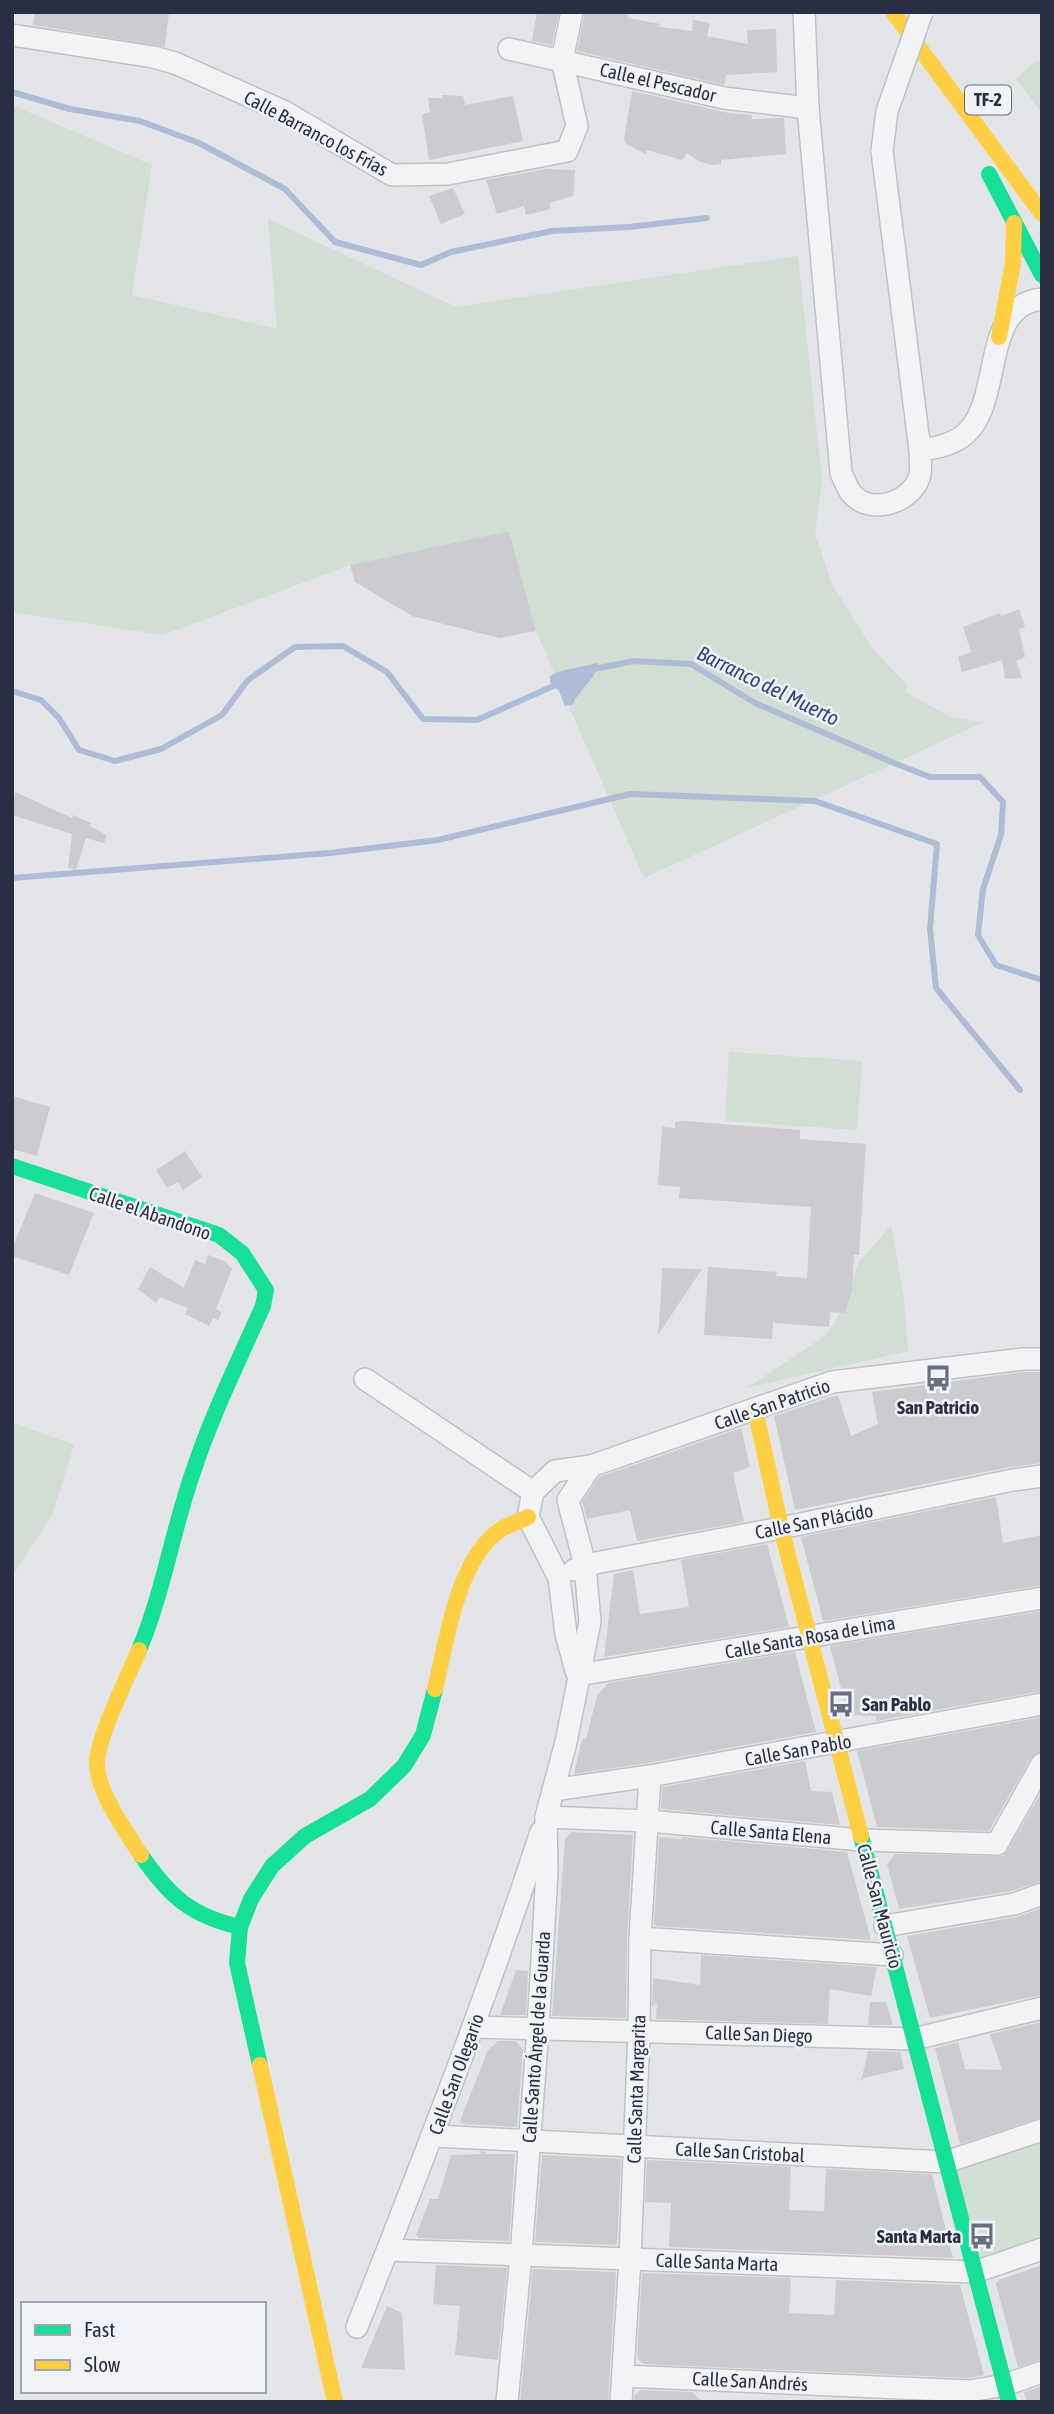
<svg xmlns="http://www.w3.org/2000/svg" width="1054" height="2414" font-family="'Asap Condensed',sans-serif">
	<style>
		.green { fill: #d2ddd3 }
		.water { fill: #afbcd6 }
		.lines { fill: none; stroke-linecap: round; stroke-linejoin: round }
		.stream { stroke: #afbcd6; stroke-width: 6 }
		.building { fill: #caccd1 }
		.street-casing { stroke: #c0c2c7; stroke-width: 24 }
		.street { stroke: #f3f3f5; stroke-width: 21 }
		.fast { stroke: #16e098; stroke-width: 16 }
		.slow { stroke: #ffcf43; stroke-width: 16 }
		.street-bridge-casing { stroke: #c0c2c7; stroke-width: 24; stroke-linecap: butt }
		.street-bridge { stroke: #f3f3f5; stroke-width: 21 }
		.labels { text-anchor: middle; stroke-width: 5; stroke-linejoin: round; paint-order: stroke }
		.shield { fill: #f1f3f8; stroke: #64697a; stroke-width: 2 }
		.shield-label { font-size: 18px; font-weight: bold; fill: #282e44 }
		.street-label { font-size: 19px; fill: #282e44; stroke: #f1f3f8 }
		.poi-label { font-size: 19px; font-weight: bold; fill: #282e44; stroke: #f1f3f8 }
		.water-label { font-size: 21px; font-style: italic; fill: #2e467c; stroke: #f1f3f8 }
	</style>
	<rect width="100%" height="100%" fill="#e3e5e9"/>
	<g class="green">
		<path d="M1035,61h7v52l-26,-34z"/>
		<path d="M12,105l140,60 -20,130 145,34 -9,-110 188,88 342,-51 24,224 -7,54 17,50 40,64 35,37 -2,7 48,26 31,4 -340,156 -108,-247 -27,-100 -159,34 -187,70 -151,-23z"/>
		<path d="M729,1052l133,9 -5,69 -132,-9z"/>
		<path d="M891,1226l13,71 4,54 -161,37 78,-52 21,-32 12,-41z"/>
		<path d="M12,1422l62,23 -22,70 -40,61z"/>
		<path d="M1042,2130v119l-67,23 -29,-110z"/>
	</g>
	<path class="water" d="M596,663l3,2c-6,16 -19,24 -27,40l-7,1 -6,-15 -9,-9v-6c14,-8 30,-8 46,-13z"/>
	<g class="lines">
		<g class="stream">
			<path d="M12,92l58,17 70,12 59,22 86,46 50,53 86,23 30,-13 101,-21 77,-4 78,-9"/>
			<path d="M589,670l45,-9 57,3 64,39 139,60 36,14h50l23,25 -2,33 -18,54 -5,46 18,30 46,15"/>
			<path d="M12,691l29,9 18,18 20,32 36,11 46,-12 61,-34 26,-35 47,-33 48,-1 44,26 36,47 54,1 83,-37"/>
			<path d="M12,878l318,-25 108,-13 192,-46 185,7 122,43 -7,85 6,59 84,102"/>
		</g>
	</g>
	<g class="building">
		<path d="M35,12h134l-4,35 -132,-22z"/>
		<path d="M537,12h22l-7,33 -20,-4z"/>
		<path d="M585,12h44l-1,6 32,6 -1,3 33,4 1,-11 17,3 -3,13 41,8 -1,-14 29,-1 1,43 -51,3 -2,10 -147,-34z"/>
		<path d="M632,91l97,22 23,2v4l32,-1 2,36 -65,6v4l-10,1 -13,-4 -11,-8 -5,7 -35,-10 -1,4 -20,-10 -2,-5z"/>
		<path d="M442,95l21,1 2,9 48,-9 10,45 -94,19 -7,-46 8,-2 -2,-14h15z"/>
		<path d="M545,169l30,1 -2,26 -24,7 2,6 -25,6 -2,-9 -27,8 -11,-34z"/>
		<path d="M453,188l12,26 -24,10 -12,-28z"/>
		<path d="M509,531l27,100 -37,7 -87,-22 -57,-34 -5,-17z"/>
		<path d="M1019,609l6,18 -6,2 6,28 -9,4 6,17 -17,1 -3,-19 -40,12 -4,-15 13,-5 -8,-25 37,-14 1,3z"/>
		<path d="M15,792l57,26 1,-3 18,8 -1,3 17,9 -3,8 -18,-5 -10,32 -8,-2 4,-34 -60,-19z"/>
		<path d="M12,1096l38,11 -13,49 -25,-7z"/>
		<path d="M684,1121l103,8 13,1v9l66,5 -7,111h-5l-2,35 -7,23 -15,-1 -1,15 -56,-4 -1,16 -68,-4 4,-68 69,5 -1,4 31,2 4,-71 -132,-9 1,-11 -22,-2 4,-58 13,1v-6z"/>
		<path d="M185,1151l17,26 -19,13 -5,-8 -11,6 -11,-18z"/>
		<path d="M35,1193l59,20 -25,62 -57,-19v-7z"/>
		<path d="M208,1255l16,6 8,8 -16,40 6,4 -4,7 -5,-2 -4,8 -24,-12 3,-6 -28,-11 -4,6 -18,-14 12,-22 34,21 11,-28 10,4z"/>
		<path d="M662,1268l40,1 -44,66 3,-42z"/>
		<path d="M1024,1372h18v91l-32,4 -215,43 -21,-94 64,-21 13,41 27,-12 -6,-32z"/>
		<path d="M741,1428l9,39 -17,6 11,49 -107,19 -7,-31 -43,9 -5,-17 17,-25z"/>
		<path d="M996,1497l7,46 39,-8v50l-219,36 -22,-84z"/>
		<path d="M767,1544l22,83 -185,30 10,-83 19,-4 7,44 49,-7 -8,-47z"/>
		<path d="M1042,1611v80l-166,30v-5l-28,-1 -18,-69z"/>
		<path d="M795,1652l21,80 -168,31 -74,11 8,-35h4l11,-43 11,-13z"/>
		<path d="M1042,1717v34l-11,7 -42,73 -112,-4 -20,-76z"/>
		<path d="M805,1761l6,30 21,1 8,33 -179,-16 1,-22z"/>
		<path d="M1042,1791v90l-31,10 -112,18 -12,-45 8,-10 108,2 5,-6z"/>
		<path d="M571,1832l62,3 -6,103 -1,80 -74,-2 13,-177z"/>
		<path d="M659,1837l23,2 -1,-2 166,15 24,88 -215,-14 -2,-2z"/>
		<path d="M1042,1908v87l-112,23 -23,-82 109,-19z"/>
		<path d="M701,1955l176,12 -6,29 -41,-7 -2,35 -172,-5 1,-16 -5,3 1,-28 47,7z"/>
		<path d="M516,1970l12,1 -2,44h-26z"/>
		<path d="M870,2002h16l7,23h-25z"/>
		<path d="M1042,2022v95l-82,27 -25,-96 23,-6 7,27 37,1 -12,-36z"/>
		<path d="M498,2041h18l7,9 -6,77 -55,-3 -2,-3 28,-71z"/>
		<path d="M868,2051l32,1 4,17 -40,9 -3,4z"/>
		<path d="M480,2151l7,1 -4,2h32l-6,87 -90,-3 -3,-3 14,-36h8l13,-44 31,-1z"/>
		<path d="M542,2155l79,4 -4,86 -82,-3z"/>
		<path d="M647,2160l144,7 -2,43 35,1 2,-42 106,5 21,84 -284,-11 2,-44 -26,-1z"/>
		<path d="M436,2265l71,3 -9,92 -43,-5 5,-49 -27,-2z"/>
		<path d="M1042,2265v94l-24,8 -22,-83 3,-4z"/>
		<path d="M533,2269l83,3 -8,130h-88z"/>
		<path d="M642,2273l149,5 -2,35 45,2 2,-35 124,5 24,90 -15,3 -326,-14 -6,-6z"/>
		<path d="M387,2306l15,7 3,57 -44,-2z"/>
		<path d="M1042,2386v16h-15l-3,-10z"/>
		<path d="M641,2390l51,2 11,10h-69l1,-7z"/>
	</g>
	<g class="lines">
		<g class="street-casing">
			<g id="street">
				<path d="M804,12l4,96 33,365c3,6 6,15 10,20 19,23 59,10 68,-15 3,-8 1,-20 1,-28 15,-2 27,-4 40,-12 46,-29 17,-133 82,-139"/>
				<path d="M12,35l141,22 22,6 110,49 107,63 56,-1 119,-23 10,-25 -15,-66 10,-48"/>
				<path d="M509,49l215,49 84,10"/>
				<path d="M882,151l38,299"/>
				<path d="M365,1379l168,113"/>
				<path d="M574,1570l11,-5 196,-37 232,-48 29,-4"/>
				<path d="M576,1671l-10,-37 -7,-56 -31,-61 5,-25 22,-21 36,-5 241,-84 191,-23h19"/>
				<path d="M578,1675l464,-77"/>
				<path d="M553,1790l97,-14 392,-72"/>
				<path d="M546,1817l102,4 214,19 135,4 45,-80"/>
				<path d="M885,1926l129,-22 28,-10"/>
				<path d="M640,1938l252,17"/>
				<path d="M473,2027l441,12 128,-31"/>
				<path d="M434,2136l512,26 96,-32"/>
				<path d="M388,2250l587,22 67,-23"/>
				<path d="M357,2327c65,-164 129,-327 184,-495"/>
				<path d="M623,2376l347,15 35,-6 37,-13"/>
				<path d="M507,2402l14,-147 17,-226 9,-157 -1,-55 20,-75 24,-120 -5,-57 -17,-65 23,-34"/>
				<path d="M621,2402l9,-143 9,-228 1,-93 10,-162"/>
			</g>
		</g>
		<use href="#street" class="street"/>
		<g class="fast">
			<path d="M989,174l53,101"/>
			<path d="M12,1166l207,69 23,18 24,37 -3,16c-25,56 -52,111 -71,169 -20,58 -29,118 -53,175"/>
			<path d="M861,1836l148,566"/>
			<path d="M141,1855c28,41 50,61 99,72"/>
			<path d="M260,2065l-23,-102 3,-36 11,-28 21,-33 33,-30 65,-37 34,-33 19,-31 12,-46"/>
		</g>
		<g class="slow">
			<path d="M893,12l149,202"/>
			<path d="M999,337l14,-74 1,-40"/>
			<path d="M755,1409l26,119 80,308"/>
			<path d="M139,1650c-11,27 -41,86 -42,112 -1,28 29,70 44,93"/>
			<path d="M435,1689c12,-49 22,-132 68,-161 8,-4 17,-7 25,-11"/>
			<path d="M260,2065l75,337"/>
		</g>
		<g class="street-bridge-casing">
			<path id="street-bridge" d="M882,151l5,-40 35,-99"/>
		</g>
		<use href="#street-bridge" class="street-bridge"/>
	</g>
	<defs>
		<g id="bus-bare" transform="scale(2.1)"><path d="M-5-6H5V4H4V6H2V4H-2V6H-4V4H-5ZM-3.5-4V0h7V-4ZM-3.5 1.2v1.5H-2V1.2ZM2 1.2v1.5H3.5V1.2Z" fill="#696e7e" stroke="#f1f3f8" stroke-width="2.5" paint-order="stroke"/></g>
	</defs>
	<g fill-rule="evenodd">
		<use href="#bus-bare" x="938" y="1378"/>
		<use href="#bus-bare" x="841" y="1704"/>
		<use href="#bus-bare" x="982" y="2236"/>
	</g>
	<g class="labels">
		<rect class="shield" x="965" y="85.5" width="46" height="29" rx="5"/>
		<g class="shield-label">
			<text x="988" y="106">TF-2</text>
		</g>
		<g class="street-label">
			<text transform="translate(658 82) rotate(13)" y="7">Calle el Pescador</text>
			<text transform="translate(316 133) rotate(28)" y="7">Calle Barranco los Frías</text>
			<text transform="translate(150 1213) rotate(19)" y="7">Calle el Abandono</text>
			<text transform="translate(772 1404) rotate(-19)" y="7">Calle San Patricio</text>
			<text transform="translate(814 1521) rotate(-11)" y="7">Calle San Plácido</text>
			<text transform="translate(810 1637) rotate(-10)" y="7">Calle Santa Rosa de Lima</text>
			<text transform="translate(798 1750) rotate(-10)" y="7">Calle San Pablo</text>
			<text transform="translate(771 1832) rotate(5)" y="7">Calle Santa Elena</text>
			<text transform="translate(880 1906) rotate(75)" y="7">Calle San Mauricio</text>
			<text transform="translate(759 2034) rotate(2)" y="7">Calle San Diego</text>
			<text transform="translate(536 2037) rotate(-86)" y="7">Calle Santo Ángel de la Guarda</text>
			<text transform="translate(456 2074) rotate(-70)" y="7">Calle San Olegario</text>
			<text transform="translate(636 2089) rotate(-88)" y="7">Calle Santa Margarita</text>
			<text transform="translate(740 2152) rotate(3)" y="7">Calle San Cristobal</text>
			<text transform="translate(717 2262) rotate(2)" y="7">Calle Santa Marta</text>
			<text transform="translate(750 2381) rotate(3)" y="7">Calle San Andrés</text>
		</g>
		<g class="poi-label">
			<text x="938" y="1414">San Patricio</text>
			<text x="862" y="1711" text-anchor="start">San Pablo</text>
			<text x="961" y="2243" text-anchor="end">Santa Marta</text>
		</g>
		<g class="water-label">
			<text transform="translate(768 686) rotate(26)" y="7">Barranco del Muerto</text>
		</g>
	</g>
	<rect width="1054" height="2414" fill="none" stroke="#282e44" stroke-width="28"/>
	<rect x="21" y="2302" width="245" height="91" fill="#f1f3f8" stroke="#a1a4b0" stroke-width="2"/>
	<rect x="35" y="2325" width="35" height="10" fill="#16e098" stroke="#a1a4b0" stroke-width="2"/>
	<text x="84" y="2337" font-size="21" fill="#282e44">Fast</text>
	<rect x="35" y="2360" width="35" height="10" fill="#ffcf43" stroke="#a1a4b0" stroke-width="2"/>
	<text x="84" y="2372" font-size="21" fill="#282e44">Slow</text>
</svg>
